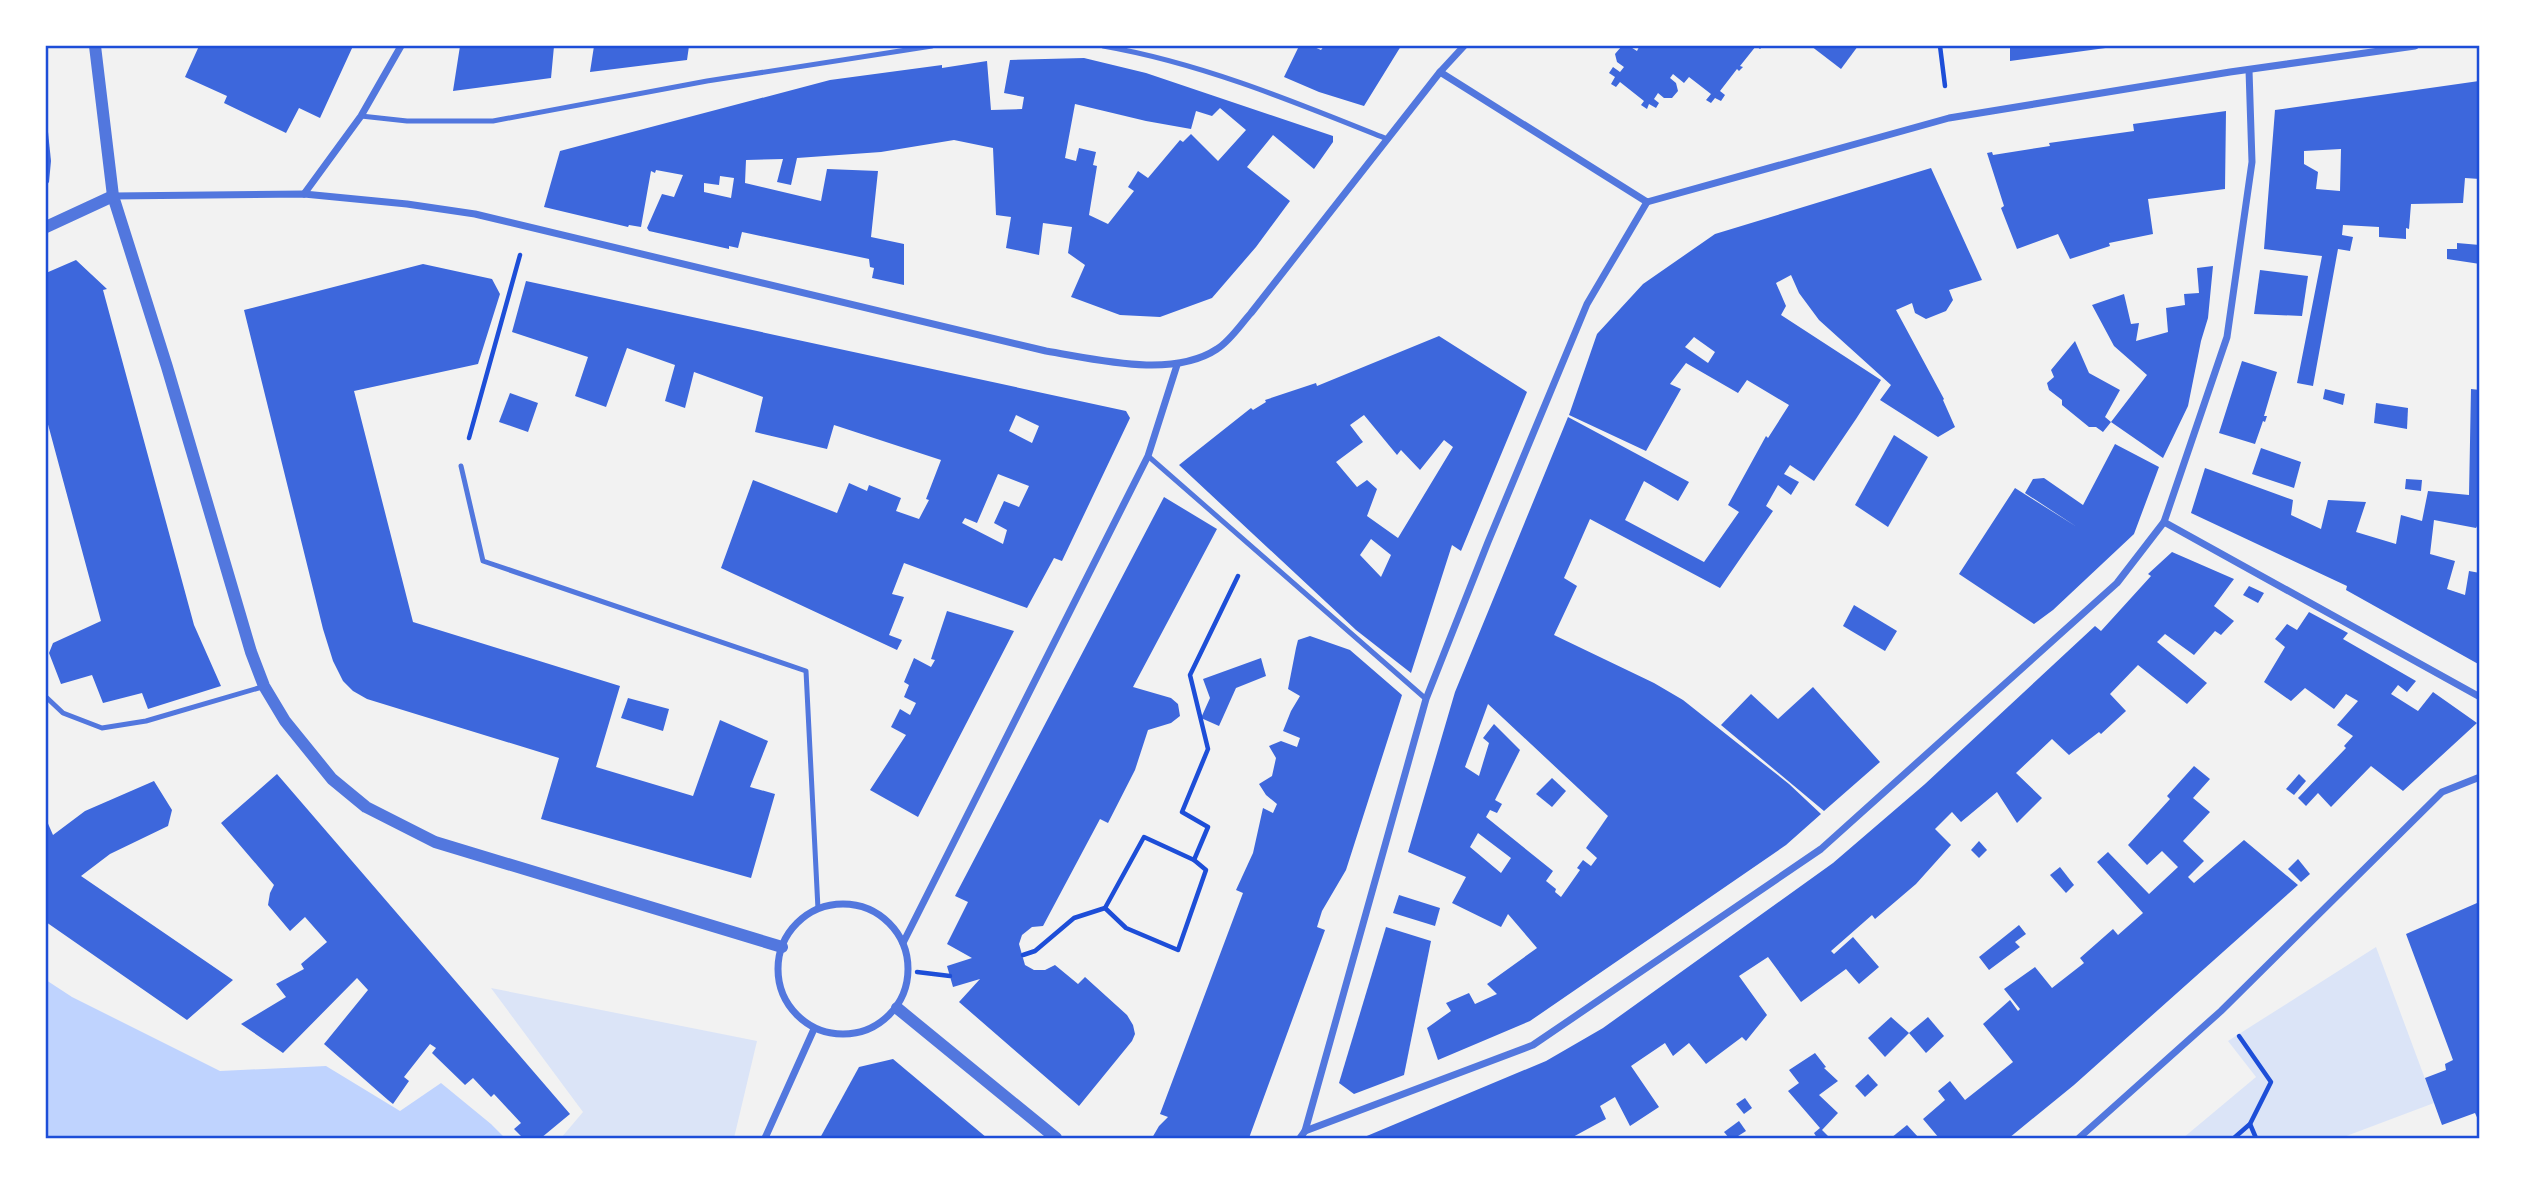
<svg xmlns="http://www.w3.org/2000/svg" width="2525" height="1184" font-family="Manrope,sans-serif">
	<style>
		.green { fill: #dbe4f7 }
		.water { fill: #bfd3fe }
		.building { fill: #3d67dc; fill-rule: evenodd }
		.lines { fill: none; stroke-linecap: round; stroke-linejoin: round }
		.path { stroke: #1d4ed8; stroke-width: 4.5 }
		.service { stroke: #5277de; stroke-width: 5 }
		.minor { stroke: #5277de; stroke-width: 7 }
		.tertiary { stroke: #5277de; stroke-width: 12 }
		.neatline { fill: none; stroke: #1d4ed8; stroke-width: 2.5 }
	</style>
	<rect width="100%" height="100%" fill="#f2f2f2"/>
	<g class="green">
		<path d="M2376,947l58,156 -93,35h-158l73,-61 -28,-36z"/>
		<path d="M491,988l266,53 -23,97h-173l22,-26z"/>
	</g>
	<path class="water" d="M46,980l26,17 148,74 106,-5 74,45 41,-28 50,41 14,14h-459z"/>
	<g class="building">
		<path d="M199,46h154l-33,72 -21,-10 -13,25 -62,-30 3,-7 -42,-19z"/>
		<path d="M460,46h94l-3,32 -98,13z"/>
		<path d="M594,46h95l-2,14 -97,12z"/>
		<path d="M1299,46h13l9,4 3,-4h77l-37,60 -45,-14 -35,-15z"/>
		<path d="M1629,46l8,5 2,-4 -3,-1h127l-3,3 -4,-3 -16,20 3,1 -4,4 -2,-2 -17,22 5,4 -4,6 -6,-3 -4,5 -5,-3 5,-6 -22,-17 -5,6 -11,-9 -3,4 6,5 2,8 -6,7h-8l-6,-5 -4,6 5,4 -3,5 -7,-4 -2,5 -6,-4 3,-4 -24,-19 -4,5 -5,-3 4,-7 -6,-4 4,-6 7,5 4,-5 -7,-5 -2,-8 6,-7z"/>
		<path d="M1811,46h47l-17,23z"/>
		<path d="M2010,46h103v1l-103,14z"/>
		<path d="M1084,58l62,15 187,63v6l-19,27 -41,-34 -26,32 43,34 -34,46 -44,51 -52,19 -40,-2 -46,-17 -3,-1 14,-32 -17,-12 4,-26 -29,-4 -4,32 -33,-7 5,-31 -15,-2 -3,-67 -39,-8 -73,12 -84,6 -6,27 -14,-3 6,-23 -37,1 -1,23 76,18 6,-32 51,2 -7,66 33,7v41l-32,-7 2,-10 -4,-1 -1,-8 -127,-27 -4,16 -9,-2v3l-80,-18 -2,-3 15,-34 12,3 9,-22 -27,-5 -1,3 -4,-2 -10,56 -12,-2 -1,2 -84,-20 16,-56 270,-71 112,-15v3l45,-7 4,49 31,-1 2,-12 -20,-4 6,-33zM1075,104l71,17 45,8 5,-18 16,5 8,-8 26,22 -28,31 -27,-27 -8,8 -3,-2 -32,38 -10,-7 -10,16 6,4 -26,33 -19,-9 8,-49 -4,-1 3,-13 -17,-4 -3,13 -11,-3zM720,176l14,2 -3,20 -27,-6v-9l15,2z"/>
		<path d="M2479,81l1,98 -15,-1 -2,25 -52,1 -2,25 -3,-1v11l-27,-2v-10l-36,-2 -1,10 11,2 -3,14 -12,-2 -25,137 -16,-3 25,-127 -58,-7 11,-139zM2341,149l-1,42 -24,-2 2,-17 -14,-8v-13z"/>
		<path d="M2226,111l-1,78 -77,10 5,35 -44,9 1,3 -40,13 -12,-25 -41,15 -16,-41 3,-2 -17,-53 5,-1 1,3 57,-9 -1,-3 85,-12 -1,-7z"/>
		<path d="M46,122h1l4,39 -2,21 -3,4z"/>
		<path d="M1931,168l51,112 -33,10 4,10 -7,11 -20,8 -11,-6 -3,-10 -16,7 48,89 -1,1 12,27 -17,10 -58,-37 11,-15 -72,-65 -20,-27 -8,-18 -15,8 10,23 -5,9 100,65 -25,39 -42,62 -24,-16 -6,9 15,8 -8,13 -13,-10 -12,21 7,5 -53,77 -130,-69 -26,59 13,8 -23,49 100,48 29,17 106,84 32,30 -35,31 -256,176 -92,39 -11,-32 24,-17 -5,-8 23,-10 6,11 22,-10 -10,-10 50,-36 -29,-34 -7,13 -49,-24 14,-26 -58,-25 47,-160 113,-275 121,65 -11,19 -34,-20 -19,39 79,42 35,-50 -11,-7 38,-69 2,2 21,-33 -42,-25 -9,13 -52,-30 -16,21 11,5 -35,62 -77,-36 28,-81 46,-50 72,-50zM1694,337l21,15 -7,11 -23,-16zM1488,704l120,112 -22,32 11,10 -6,8 -8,-6 -6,8 3,2 -19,27 -6,-5 1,-3 -10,-8 7,-10 -67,-54 4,-7 7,3 5,-9 -7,-4 25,-50 -26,-26 -11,14 6,5 -10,33 -14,-9zM1478,833l33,25 -10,15 -31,-26z"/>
		<path d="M2457,243l23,2v19l-33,-5v-10h10z"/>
		<path d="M76,260l31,29 -4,1 91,335 27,61 -73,23 -6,-16 -39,10 -11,-28 -31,9 -12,-31 4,-10 48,-22 -55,-204v-144z"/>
		<path d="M423,264l69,15 8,15 -22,70 -124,27 59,231 207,64 -24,81 97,29 27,-76 48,21 -18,46 25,7 -24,84 -210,-59 18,-61 -192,-59 -14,-8 -10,-10 -10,-20 -10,-32 -79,-319z"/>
		<path d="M2213,266l-5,52 -7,23 -13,65 -25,52 -52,-36 36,-47 -33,-29 -22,-41 32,-11 7,30 8,-1 -3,18 32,-9 -2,-24 19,-3 -1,-11 15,-1 -2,-25z"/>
		<path d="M2260,270l48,6 -6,40 -48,-2z"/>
		<path d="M526,281l600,130 4,7 -68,143 -8,-3 -27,50 -123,-45 -12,31 12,3 -15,38 13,5 -5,10 -176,-82 32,-88 84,33 12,-30 18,8 2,-6 32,13 -5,13 23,8 10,-19 -3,-1 15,-39 -107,-35 -7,24 -72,-17 8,-35 -69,-25 -9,36 -20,-7 10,-36 -48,-17 -21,59 -31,-11 13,-39 -76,-25zM1016,415l23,11 -7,17 -23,-12zM998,474l31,12 -10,21 -15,-6 -10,22 13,7 -4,14 -41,-21 3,-5 12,5z"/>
		<path d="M1439,336l88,56 -66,159 -9,-6 -41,128 -55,-43 -177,-165 72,-57 2,2 13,-8 -1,-2 51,-17 1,3zM1364,415l33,40 4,-5 19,20 24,-30 9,7 -55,91 -31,-22 10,-27 -10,-9 -10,7 -21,-25 27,-20 -13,-17zM1371,539l20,16 -10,22 -21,-22z"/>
		<path d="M2075,341l14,32 31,17 -15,27 6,5 -8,10 -7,-5h-7l-27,-22v-5l-13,-10 -2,-7 7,-6 -3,-7z"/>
		<path d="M2242,361l35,11 -13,44h3l-2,6 -2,-1 -8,23 -36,-11z"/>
		<path d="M2325,389l20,5 -2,11 -20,-6z"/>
		<path d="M2471,389l9,1v131l-4,7 -42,-8 -4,34 25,7 -8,28 18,6 4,-24 11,2v92l-134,-75 1,-4 -156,-73 14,-45 88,32 -2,15 30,14 7,-29 38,2 -10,30 40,12 5,-29 21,6 6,-30 41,4z"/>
		<path d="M510,393l28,10 -10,29 -29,-10z"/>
		<path d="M2376,403l32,5 -1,21 -33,-6z"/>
		<path d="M1894,435l34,22 -40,70 -33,-22z"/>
		<path d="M2115,444l44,23 -25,67 -81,76 -19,14 -75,-50 56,-86 62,39 -52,-34 8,-14 11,-1 39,27z"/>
		<path d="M2261,448l40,14 -7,26 -42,-14z"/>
		<path d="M2406,479l16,1 -1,11 -16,-2z"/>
		<path d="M1164,497l53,32 -84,158 38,11 7,6 2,12 -9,7 -23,7 -13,40 -27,53 -8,-4 -57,107 -11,1 -10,8 -3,9 6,21 9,5h11l10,-5 23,19 7,-7 42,38 6,10 2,9 -3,7 -53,65 -120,-104 21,-23 -27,8 -6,-21 25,-8 -25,-14 21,-42 -13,-6z"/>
		<path d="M2172,552l62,27 -20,27 20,15 -13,14 -6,-4 -21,24 -29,-21 -8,8 50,41 -20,21 -49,-39 -28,29 16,17 -25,23 -2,-2 -30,23 -17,-16 -36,34 26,25 -25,25 -20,-31 -36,30 -9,-10 -17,17 16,16 -35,39 -41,35 -3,-4 -41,36 3,3 19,-17 26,30 -20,17 -13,-15 -45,33 -33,-45 -29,19 28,39 -21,26 -4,-4 -36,27 -17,-21 -16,13 -8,-13 -34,23 28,41 -29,19 -15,-29 -15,9 6,13 -35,19h-209l184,-77 57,-33 230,-165 92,-79 170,-158 6,5 50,-55 -3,-2z"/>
		<path d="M2249,586l15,7 -6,10 -15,-8z"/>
		<path d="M1854,605l43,26 -12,20 -42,-25z"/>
		<path d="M947,611l67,20 -96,186 -48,-27 36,-55 -15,-8 9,-18 10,6 6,-12 -12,-6 5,-12 -5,-3 10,-24 17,9 4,-7 -4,-1z"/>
		<path d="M2309,612l39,21 -5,6 73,42 -9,11 -9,-7 -7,9 27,17 15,-19 44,31 -74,68 -32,-25 -40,41 -13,-14 -12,13 -8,-8 48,-50 -2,-2 9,-10 -16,-11 21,-24 -12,-7 -12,15 -29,-21 -14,13 -27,-19 21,-35 -10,-8 12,-15 10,6z"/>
		<path d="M1310,636l40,14 52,45 -56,175 -24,41 -5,16 8,3 -76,208h-97l7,-12 9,-9 -8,-3 83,-221 -7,-3 17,-37 10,-45 10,5 4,-9 -11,-9 -7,-11 13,-8 4,-18 -7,-12 12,-5 16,6 3,-9 -17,-7 8,-20 9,-15 -12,-7 8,-41 2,-8z"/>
		<path d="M1261,658l5,18 -30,12 -17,38 -18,-8 9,-20 -7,-19z"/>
		<path d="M1813,687l67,75 -56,49 -103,-86 30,-31 27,25z"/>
		<path d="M628,698l41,11 -6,22 -42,-13z"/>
		<path d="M2194,766l16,13 -17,19 17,14 -27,29 21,20 -16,16 6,6 50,-43 54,45 -224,200 -65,53h-70l-16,-19 22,-19 -7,-9 12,-10 15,19 48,-38 -30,-38 27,-24 8,11 2,-2 -16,-20 31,-22 17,21 32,-25 -4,-5 33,-29 5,6 25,-22 -46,-51 11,-10 41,42 29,-27 -16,-16 -15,14 -19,-20 42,-46 -3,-3z"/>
		<path d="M277,774l293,340 -29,24h-18l-9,-9 7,-6 -27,-29 -3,3 -18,-19 -8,7 -33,-32 4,-5 -6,-4 -26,33 5,4 -16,23 -5,-4 -64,-56 44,-54 -11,-12 -74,75 -42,-29 45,-27 -10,-13 28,-15 -3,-5 26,-22 -22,-25 -15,14 -22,-26 2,-12 4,-8 -53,-62z"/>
		<path d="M2299,774l7,7 -12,14 -8,-6z"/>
		<path d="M1552,778l14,13 -14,16 -16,-13z"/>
		<path d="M154,781l18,29 -4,16 -58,28 -29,22 152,104 -46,40 -141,-98v-103l7,16 32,-24z"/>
		<path d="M1979,841l8,9 -8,8 -8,-8z"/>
		<path d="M2298,859l12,15 -9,8 -13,-13z"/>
		<path d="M2060,867l14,18 -8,8 -16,-18z"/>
		<path d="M1399,895l41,13 -5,18 -42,-13z"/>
		<path d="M2477,903l3,8v213l-5,-11 -33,12 -17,-47 21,-8 -1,-6 8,-4 -47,-126z"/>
		<path d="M2019,925l7,9 -11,8 5,5 -31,23 -10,-13z"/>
		<path d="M1386,927l45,14 -27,134 -50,19 -15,-11z"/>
		<path d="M1891,1017l18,16 -24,24 -17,-19z"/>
		<path d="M1928,1017l16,19 -18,17 -17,-20z"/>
		<path d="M1815,1053l11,14 -2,1 14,13 -19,14 19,18 -16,17 8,8h-13l-3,-5 6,-5 -32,-37 11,-8 -10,-13z"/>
		<path d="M893,1059l94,79h-167l39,-71z"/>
		<path d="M1868,1074l10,11 -13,12 -10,-11z"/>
		<path d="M1745,1098l7,10 -8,6 -8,-10z"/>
		<path d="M1739,1121l7,10 -11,7h-6l-5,-6z"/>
		<path d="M1907,1125l12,13h-28z"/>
	</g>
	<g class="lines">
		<g class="path">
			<path d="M1940,46l5,40"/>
			<path d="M469,438l51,-183"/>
			<path d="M1105,908l21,20 52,22 28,-80 -12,-10"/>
			<path d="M1023,955l12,-4 39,-33 31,-10 39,-71 50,23 14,-33 -26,-15 26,-63 -18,-74 48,-99"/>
			<path d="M917,972l33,4"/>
			<path d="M2250,1124l6,14"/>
			<path d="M2234,1138l16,-14 21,-42 -32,-46"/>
		</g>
		<g class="service">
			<path d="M1103,46c98,17 192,56 284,93"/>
			<path d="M361,116l46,5h86l214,-40 225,-35"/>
			<path d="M1148,456l278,243"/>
			<path d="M461,466l22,95 323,110 12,238"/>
			<path d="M46,697l17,16 39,15 44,-7 116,-34"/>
		</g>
		<g class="minor">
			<path d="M1440,72l207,130 302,-84 281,-46 185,-26"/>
			<path d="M304,194l57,-78 40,-70"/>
			<path d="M113,196l191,-2 103,10 68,10 571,137c50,8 126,28 171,-2 13,-8 24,-25 34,-36l189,-241 24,-26"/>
			<path d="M2164,522l316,175"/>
			<circle cx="843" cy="969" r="65"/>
			<path d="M903,943l245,-487 29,-91"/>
			<path d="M1305,1131l228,-86 288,-196 296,-266 47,-61 63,-185 25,-175 -3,-92"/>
			<path d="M765,1138l49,-109"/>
			<path d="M1300,1138l5,-7 121,-432 62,-157 99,-238 60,-102"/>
			<path d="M2079,1138l142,-127 221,-219 38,-15"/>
		</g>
		<g class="tertiary">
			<path d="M95,46l18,150 54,171 84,285 13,34 21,35 47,58 34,28 69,35 347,105"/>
			<path d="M46,227l67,-31"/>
			<path d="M897,1008l159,130"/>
		</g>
	</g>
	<rect width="2525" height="1184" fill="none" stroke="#ffffff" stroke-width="94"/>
	<rect x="47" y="47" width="2431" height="1090" class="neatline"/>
</svg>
